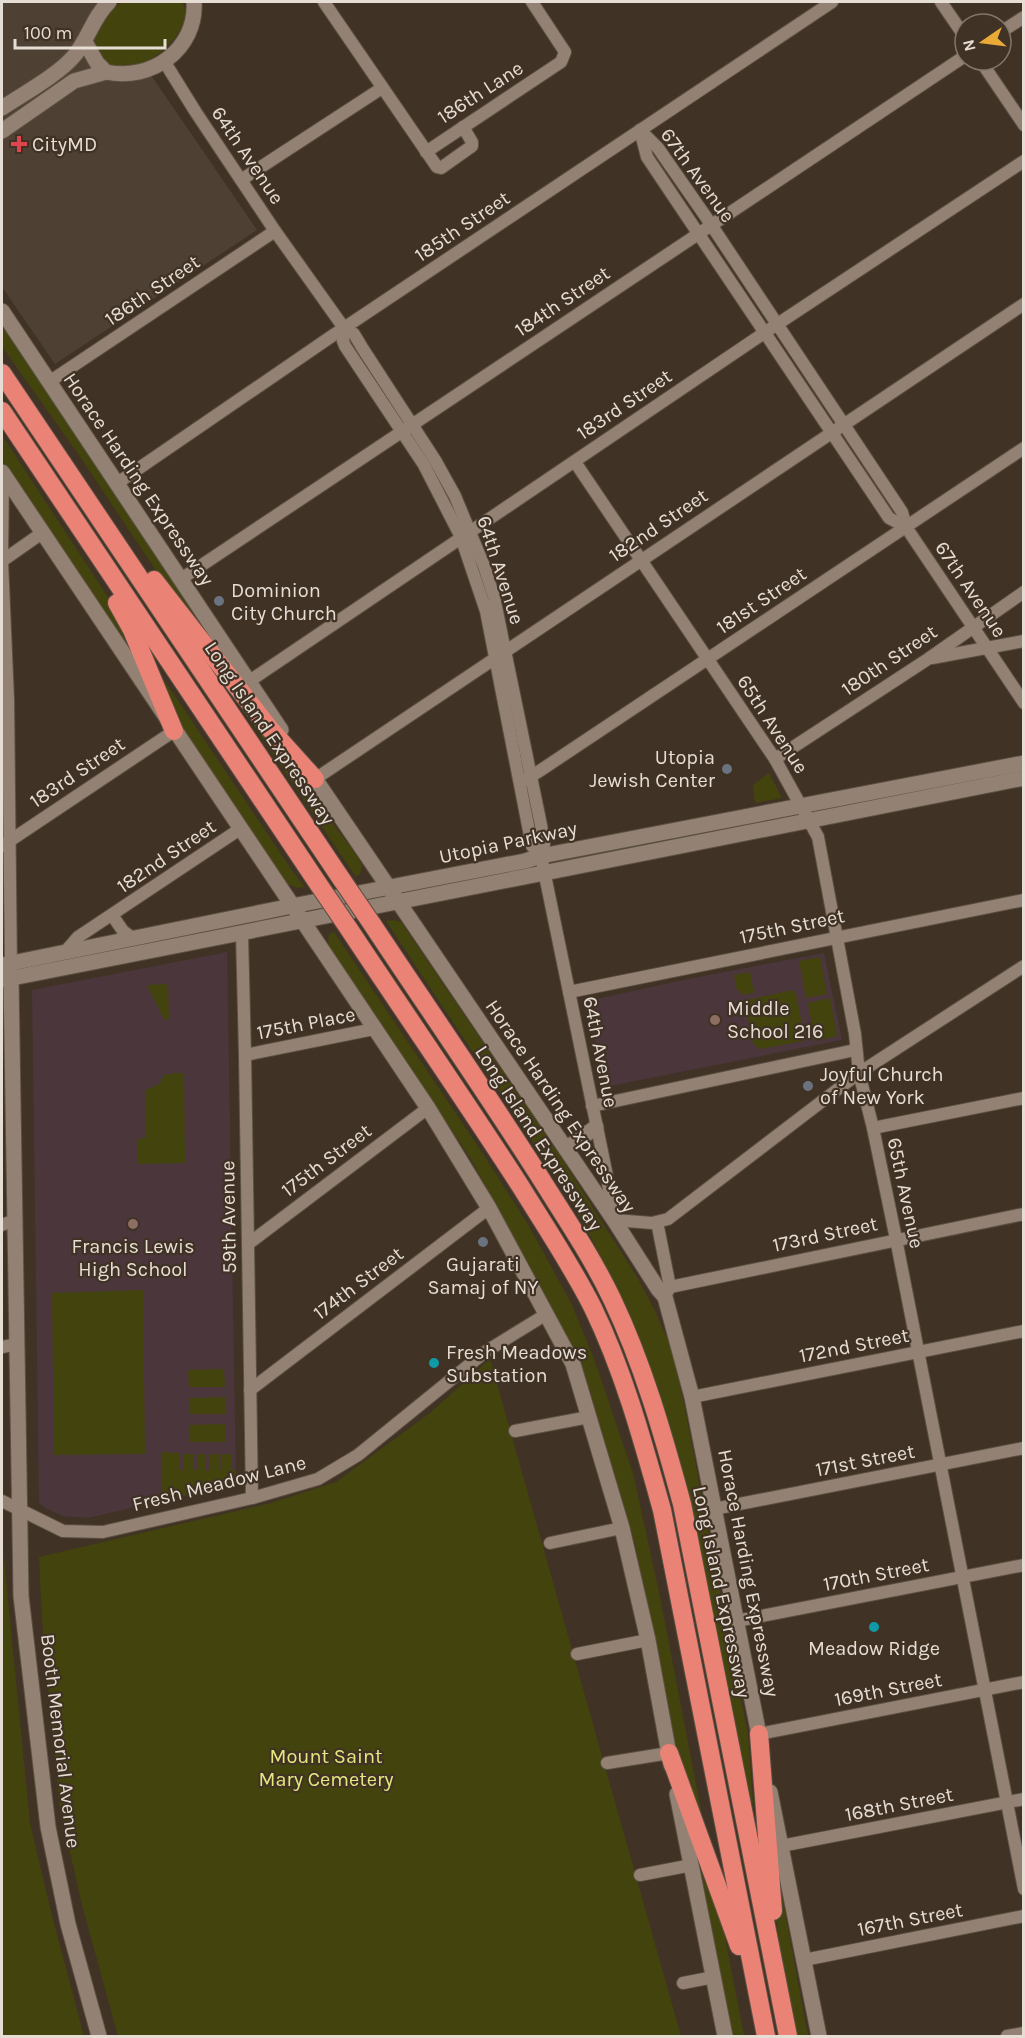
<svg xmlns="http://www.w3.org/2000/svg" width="1025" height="2038" font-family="Karla,sans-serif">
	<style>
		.commercial { fill: #4e4033 }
		.education { fill: #4a363b }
		.green { fill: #43440d }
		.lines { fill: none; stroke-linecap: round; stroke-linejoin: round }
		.minor-casing { stroke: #5c5044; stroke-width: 14 }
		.tertiary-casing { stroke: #5c5044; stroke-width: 17 }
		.secondary-casing { stroke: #5c5044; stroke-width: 17 }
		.motorway-casing { stroke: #5c5044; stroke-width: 20 }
		.minor { stroke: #938273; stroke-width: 12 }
		.tertiary { stroke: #938273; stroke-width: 15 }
		.secondary { stroke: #938273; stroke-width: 15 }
		.motorway { stroke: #eb8276; stroke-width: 18 }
		.motorway-bridge-casing { stroke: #5c5044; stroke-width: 20; stroke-linecap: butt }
		.motorway-bridge { stroke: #eb8276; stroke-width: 18 }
		.health-dot { fill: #e0444e; stroke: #403224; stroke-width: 2 }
		.worship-dot { fill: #6b7280; stroke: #403224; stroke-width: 2 }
		.education-dot { fill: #8d6e63; stroke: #403224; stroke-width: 2 }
		.culture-dot { fill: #0f9aa8; stroke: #403224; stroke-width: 2 }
		.labels { text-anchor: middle; stroke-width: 4.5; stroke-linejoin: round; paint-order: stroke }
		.street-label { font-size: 20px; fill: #e6ddd4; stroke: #403224 }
		.poi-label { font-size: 20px; fill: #e6ddd4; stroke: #403224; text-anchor: start }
		.park-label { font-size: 20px; fill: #e4e87d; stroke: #403224 }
	</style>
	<rect width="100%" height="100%" fill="#403224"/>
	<path class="commercial" d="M2,2h95l58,79 102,149 -202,134 -53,-77z"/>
	<g class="education">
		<path d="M227,952l9,532 -148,34 -25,-2 -16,-7 -8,-6 -7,-513z"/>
		<path d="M824,953l18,87 -237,47 -17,-86 95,-21z"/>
	</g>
	<g class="green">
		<path d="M122,2h60c14,21 -20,54 -39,61 -13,5 -25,4 -38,3l-12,-23c6,-16 15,-32 29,-41z"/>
		<path d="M2,325l228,341c-57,-64 -101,-137 -149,-208 -26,-37 -53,-74 -79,-112z"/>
		<path d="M2,435l119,182 25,59 -144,-216z"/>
		<path d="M163,678l130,194 12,15 -8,1 -11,-5 -102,-151 -13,-28z"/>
		<path d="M238,703l19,21 98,129 7,12 -1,8 -5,4z"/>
		<path d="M769,773l13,25 -27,5 -2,-18z"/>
		<path d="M393,920l8,2 161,237 75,118 18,34 16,36 13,57 64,331 5,68 -3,7 -71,-353 -50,-139 -36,-77 -25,-45 -182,-275z"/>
		<path d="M334,932l149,222 46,72 43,79 22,54 39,114 27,124 45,234 -31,-87 -39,-201 -51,-171 -45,-89 -70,-127 -141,-210 1,-12z"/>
		<path d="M820,957l7,37 -21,4 -7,-37z"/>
		<path d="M750,972l4,21 -13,2 -1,-5 -3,1 -3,-16z"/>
		<path d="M168,984l1,35h-5l-17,-34z"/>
		<path d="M792,990l4,4 9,45 -2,2 -42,8 -8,-5 -8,-40 2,-4z"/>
		<path d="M830,998l7,38 -22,5 -7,-38z"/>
		<path d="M176,1073h8l1,90 -48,1v-25l9,-1v-48l13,-6 5,-9z"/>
		<path d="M143,1290l2,164 -91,1 -2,-162z"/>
		<path d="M490,1359l191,677h-563l-36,-131 -23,-102 -17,-183 -3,-63 232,-54 65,-21 94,-69z"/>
		<path d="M224,1369l1,18h-36l-1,-17z"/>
		<path d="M225,1397v17h-36v-16z"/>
		<path d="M225,1424v18h-36v-17z"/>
		<path d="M162,1452l17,1 1,17h4v-16h9v16h4v-16h9v17l3,-1v-16h10v16h3v-16h9l1,16h3l1,14 -74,16z"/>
		<path d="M2,1540l28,283 22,93 32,120h-82z"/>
		<path d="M693,1836l28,80 23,120h-12z"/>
		<path d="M780,1885l28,151h-13l-12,-62 -8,-66z"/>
	</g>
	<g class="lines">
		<g class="minor-casing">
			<g id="minor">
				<path d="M324,2l113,165 4,1 31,-22v-4l-9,-15"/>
				<path d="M941,2l24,35"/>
				<path d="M1001,32l23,-15"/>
				<path d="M980,60l44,65"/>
				<path d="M164,61l31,50 80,120 69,97 10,6 9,15 72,111 20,36 29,70 10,31 9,44 38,184 3,19 -3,12 65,315 8,49 38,3 16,-4 191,-146 165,-107"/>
				<path d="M640,130l18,18 48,69 196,295 4,15 118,176"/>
				<path d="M640,130l7,27 242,361 17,9"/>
				<path d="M426,152l135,-90 4,-10 -33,-50"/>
				<path d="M241,180l141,-92"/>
				<path d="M344,328l-1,13 2,5 79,119 37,72 25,74 46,235 9,10"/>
				<path d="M49,382l226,-151"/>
				<path d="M575,462l200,297 43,78 37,197 4,39 14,55 23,111 128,650"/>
				<path d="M3,474l-1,87 6,138 3,272"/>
				<path d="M116,484l213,-146 503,-336"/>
				<path d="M2,561l40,-28"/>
				<path d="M181,579l784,-523"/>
				<path d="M932,658l92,-17"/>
				<path d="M248,682l528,-357 248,-164"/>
				<path d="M775,759l153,-100 96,-67"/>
				<path d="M315,779l709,-475"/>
				<path d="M520,783l18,-11 486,-324"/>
				<path d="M2,846l172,-115"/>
				<path d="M112,915l11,16 11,8"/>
				<path d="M242,934l3,121 7,443"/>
				<path d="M65,952l13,-15 162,-108"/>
				<path d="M569,992l455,-92"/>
				<path d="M245,1055l129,-26"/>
				<path d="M592,1106l263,-56"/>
				<path d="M873,1128l151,-30"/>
				<path d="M657,1222l13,65 -4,7"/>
				<path d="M2,1225l13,-5"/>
				<path d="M248,1244l180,-136"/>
				<path d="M670,1287l354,-73"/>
				<path d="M2,1347l16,-3"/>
				<path d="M250,1390l239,-182"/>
				<path d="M692,1397l332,-66"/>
				<path d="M515,1431l74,-14"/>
				<path d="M2,1501l61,30 40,1 149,-34 66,-19 40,-24 127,-103 60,-37"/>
				<path d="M714,1509l310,-61"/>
				<path d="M550,1543l72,-15"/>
				<path d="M736,1621l288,-56"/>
				<path d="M577,1654l71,-14"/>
				<path d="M759,1734l265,-52"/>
				<path d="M607,1763l62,-10"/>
				<path d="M781,1846l243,-47"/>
				<path d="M640,1875l52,-10"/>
				<path d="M804,1960l220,-44"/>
				<path d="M683,1983l31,-6"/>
				<path d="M1007,2036l17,-3"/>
			</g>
		</g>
		<g class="tertiary-casing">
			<g id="tertiary">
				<path d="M85,42l12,21 9,9c45,10 91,-23 88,-70"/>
				<path d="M2,108c21,-14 56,-33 72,-52 14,-16 19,-39 35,-54"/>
				<path d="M2,131l72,-50 32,-9"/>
				<path d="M11,978l10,618 27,231 20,97 31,112"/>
			</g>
		</g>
		<g class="secondary-casing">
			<g id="secondary">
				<path d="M2,311l279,419"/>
				<path d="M2,472l426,636 61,100 84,156 49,164 26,112 23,125"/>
				<path d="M309,770l305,450 44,69 7,8 27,100 69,348"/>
				<path d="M2,965l290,-59 233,-45 16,-5 483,-93"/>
				<path d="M2,980l1022,-202"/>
				<path d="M566,1149l30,-22"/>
				<path d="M770,1792l49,244"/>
				<path d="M677,1794l48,242"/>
			</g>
		</g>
		<g class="motorway-casing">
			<g id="motorway">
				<path d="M2,373l340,507"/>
				<path d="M2,411l317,474"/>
				<path d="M154,580l116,149 45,50"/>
				<path d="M117,603l15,27 42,101"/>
				<path d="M372,924c55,83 112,165 166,250 25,40 53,81 74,125 31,65 51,135 70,205l106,532"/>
				<path d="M349,929c57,86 116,171 172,258 24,39 51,79 72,121 31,64 50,134 69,202l104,526"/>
				<path d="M759,1734l14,177"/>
				<path d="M669,1753l70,193"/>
			</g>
		</g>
		<use href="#minor" class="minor"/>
		<use href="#tertiary" class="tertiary"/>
		<use href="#secondary" class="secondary"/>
		<use href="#motorway" class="motorway"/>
		<g class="motorway-bridge-casing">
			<g id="motorway-bridge">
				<path d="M342,880l30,44"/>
				<path d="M319,885l30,44"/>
			</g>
		</g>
		<use href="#motorway-bridge" class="motorway-bridge"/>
	</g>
	<path class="health-dot" d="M16 135h6v6h6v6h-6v6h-6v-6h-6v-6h6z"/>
	<g class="worship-dot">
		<circle cx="219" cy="601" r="6"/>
		<circle cx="727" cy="769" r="6"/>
		<circle cx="808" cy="1086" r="6"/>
		<circle cx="483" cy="1242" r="6"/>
	</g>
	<g class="education-dot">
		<circle cx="715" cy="1020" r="6"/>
		<circle cx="133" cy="1224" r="6"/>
	</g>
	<g class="culture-dot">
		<circle cx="434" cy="1363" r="6"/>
		<circle cx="874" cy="1627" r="6"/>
	</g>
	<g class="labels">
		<g class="street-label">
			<text transform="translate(480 92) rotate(-33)" y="7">186th Lane</text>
			<text transform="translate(248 155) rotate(56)" y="7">64th Avenue</text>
			<text transform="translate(698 175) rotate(54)" y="7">67th Avenue</text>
			<text transform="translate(462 226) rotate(-34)" y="7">185th Street</text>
			<text transform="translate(152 290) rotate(-34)" y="7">186th Street</text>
			<text transform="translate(562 301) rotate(-34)" y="7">184th Street</text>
			<text transform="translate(624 404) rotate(-34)" y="7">183rd Street</text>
			<text transform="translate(139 479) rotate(56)" y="7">Horace Harding Expressway</text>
			<text transform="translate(658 525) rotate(-34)" y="7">182nd Street</text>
			<text transform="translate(501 570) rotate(72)" y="7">64th Avenue</text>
			<text transform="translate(971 589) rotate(56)" y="7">67th Avenue</text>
			<text transform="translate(761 600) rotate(-34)" y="7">181st Street</text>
			<text transform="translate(889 660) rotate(-34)" y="7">180th Street</text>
			<text transform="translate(773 724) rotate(57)" y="7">65th Avenue</text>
			<text transform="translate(270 733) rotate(56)" y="7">Long Island Expressway</text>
			<text transform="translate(77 772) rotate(-34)" y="7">183rd Street</text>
			<text transform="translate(508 842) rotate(-12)" y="7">Utopia Parkway</text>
			<text transform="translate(166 856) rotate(-34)" y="7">182nd Street</text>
			<text transform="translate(792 926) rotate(-12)" y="7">175th Street</text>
			<text transform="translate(306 1023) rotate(-11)" y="7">175th Place</text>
			<text transform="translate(601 1052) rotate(79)" y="7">64th Avenue</text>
			<text transform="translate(561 1106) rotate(56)" y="7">Horace Harding Expressway</text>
			<text transform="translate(539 1138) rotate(57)" y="7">Long Island Expressway</text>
			<text transform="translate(326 1160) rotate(-37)" y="7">175th Street</text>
			<text transform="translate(906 1193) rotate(78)" y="7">65th Avenue</text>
			<text transform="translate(228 1217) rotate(-91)" y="7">59th Avenue</text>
			<text transform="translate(825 1234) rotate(-12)" y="7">173rd Street</text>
			<text transform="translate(358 1283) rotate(-37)" y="7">174th Street</text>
			<text transform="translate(854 1345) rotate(-11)" y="7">172nd Street</text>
			<text transform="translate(865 1460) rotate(-11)" y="7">171st Street</text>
			<text transform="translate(219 1483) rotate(-14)" y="7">Fresh Meadow Lane</text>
			<text transform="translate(749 1573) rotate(79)" y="7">Horace Harding Expressway</text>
			<text transform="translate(876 1574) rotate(-11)" y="7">170th Street</text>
			<text transform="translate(722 1592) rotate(78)" y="7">Long Island Expressway</text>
			<text transform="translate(888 1689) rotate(-11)" y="7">169th Street</text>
			<text transform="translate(61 1741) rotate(83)" y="7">Booth Memorial Avenue</text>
			<text transform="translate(899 1804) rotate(-11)" y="7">168th Street</text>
			<text transform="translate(910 1919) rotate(-11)" y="7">167th Street</text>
		</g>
		<g class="poi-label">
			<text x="32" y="151">CityMD</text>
			<text x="231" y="597">Dominion<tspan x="231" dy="23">City Church</tspan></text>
			<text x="715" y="764" text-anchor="end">Utopia<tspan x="715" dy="23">Jewish Center</tspan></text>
			<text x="727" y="1015">Middle<tspan x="727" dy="23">School 216</tspan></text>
			<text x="820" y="1081">Joyful Church<tspan x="820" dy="23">of New York</tspan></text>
			<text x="133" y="1253" text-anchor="middle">Francis Lewis<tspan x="133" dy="23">High School</tspan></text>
			<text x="483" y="1271" text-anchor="middle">Gujarati<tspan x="483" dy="23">Samaj of NY</tspan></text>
			<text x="446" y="1359">Fresh Meadows<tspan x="446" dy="23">Substation</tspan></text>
			<text x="874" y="1655" text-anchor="middle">Meadow Ridge</text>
		</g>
		<g class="park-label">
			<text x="326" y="1763">Mount Saint<tspan x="326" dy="23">Mary Cemetery</tspan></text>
		</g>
	</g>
	<rect width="1025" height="2038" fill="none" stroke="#e6ddd4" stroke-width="6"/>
	<g transform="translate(983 42) rotate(256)"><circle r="28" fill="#403224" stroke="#82766a" stroke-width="1.5"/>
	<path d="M0-4.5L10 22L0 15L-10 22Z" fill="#eaaa38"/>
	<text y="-9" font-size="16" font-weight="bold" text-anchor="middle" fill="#e6ddd4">N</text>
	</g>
	<path d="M15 39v9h150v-9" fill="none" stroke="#e6ddd4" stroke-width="3"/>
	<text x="24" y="39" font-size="18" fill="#e6ddd4" stroke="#403224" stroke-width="4.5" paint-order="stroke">100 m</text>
</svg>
